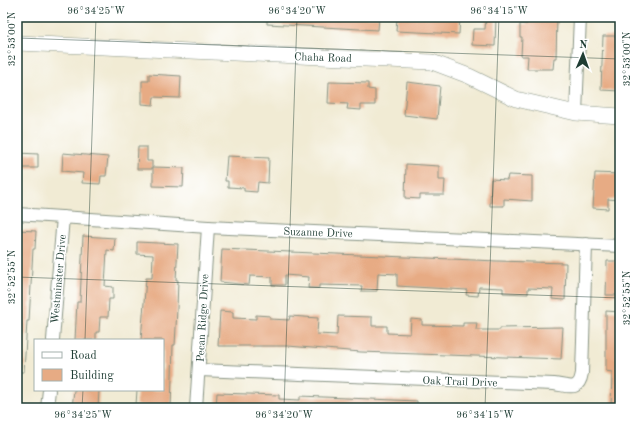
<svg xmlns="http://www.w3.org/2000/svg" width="637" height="425" font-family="'Old Standard TT',serif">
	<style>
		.building { fill: #e7ab84 }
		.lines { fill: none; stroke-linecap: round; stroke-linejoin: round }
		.minor-casing { stroke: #889484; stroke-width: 14 }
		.tertiary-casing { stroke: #889484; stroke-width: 16 }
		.minor { stroke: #fff; stroke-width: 12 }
		.tertiary { stroke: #fff; stroke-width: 15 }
		.ticks { fill: none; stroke: #1f3d34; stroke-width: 1; stroke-opacity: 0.45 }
		.labels { text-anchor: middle; stroke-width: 3; stroke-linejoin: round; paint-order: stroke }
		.street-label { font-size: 11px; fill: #1f3d34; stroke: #fff }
		.neatline { fill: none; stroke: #1f3d34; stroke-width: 1.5 }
		.ticks-label { font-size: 10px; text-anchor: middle; fill: #1f3d34 }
	</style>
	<rect width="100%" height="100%" fill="#fff"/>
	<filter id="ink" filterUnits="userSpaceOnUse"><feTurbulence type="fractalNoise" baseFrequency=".025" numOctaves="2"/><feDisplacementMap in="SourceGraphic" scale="8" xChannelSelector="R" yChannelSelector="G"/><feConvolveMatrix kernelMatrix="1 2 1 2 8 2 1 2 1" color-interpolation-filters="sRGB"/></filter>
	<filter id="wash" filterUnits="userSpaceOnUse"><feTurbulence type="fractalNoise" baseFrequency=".012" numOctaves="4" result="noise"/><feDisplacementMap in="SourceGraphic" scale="16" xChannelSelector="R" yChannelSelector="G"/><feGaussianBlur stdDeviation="0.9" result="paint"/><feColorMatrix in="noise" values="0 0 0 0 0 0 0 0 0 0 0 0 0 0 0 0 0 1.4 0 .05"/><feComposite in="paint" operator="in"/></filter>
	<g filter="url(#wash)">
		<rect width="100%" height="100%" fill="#f1ebd4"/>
		<g id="blocks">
			<g class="building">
				<path d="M267,17h112l-1,13 -111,-6z"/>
				<path d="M397,17h63l-1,17 -63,-3z"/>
				<path d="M486,17h10l-1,29 -23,-1 1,-16h12z"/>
				<path d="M527,17h30l-1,41h-2l-1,11h-26l1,-13h-7l1,-19h-2v-13h7z"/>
				<path d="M603,36h17v55l-19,-1z"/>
				<path d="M149,74l32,2 -1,22 -26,-1 -1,8 -11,-1v-23h7z"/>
				<path d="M329,82l39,1v6l7,1v15h-14v5l-14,-1 1,-5 -20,-1z"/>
				<path d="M407,82l33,4 -3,33 -33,-4z"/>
				<path d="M138,147h9v14h5v8h-15z"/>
				<path d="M17,153l21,1v14h-21z"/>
				<path d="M63,153l45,4 -2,19h-5l-1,8 -18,-1 1,-10 -21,-2z"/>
				<path d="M227,156l42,2 -1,25 -10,-1 -1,10 -13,-1v-3l-16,-1v-6h-3z"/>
				<path d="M406,164l33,2v14h6l-1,15h-24v4l-15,-1z"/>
				<path d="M153,167l31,1 -1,19 -30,-1z"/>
				<path d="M595,173l25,1v26l-12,-1v10l-15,-1z"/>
				<path d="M508,175l24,1v25l-28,-2v7h-14l1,-27 16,1z"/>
				<path d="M17,230l19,1 -1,18h-2l-4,72h-2l-3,51h-7z"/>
				<path d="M83,236l32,2 -1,13 -7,-1 -2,36 8,1v12h-4l-1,18h-8l-1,15h-3v8h-21l2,-38h3z"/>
				<path d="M137,242l41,2 -2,36h2l-1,29 -2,36h-2l-2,63 -35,-3 1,-15h26v-50h-22l5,-62h6l1,-23 -16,-1z"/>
				<path d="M222,249l275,12 69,2 -1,37 -13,-1 1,-10 -25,-1v6l-25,-1v-5l-24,-1 -1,9 -12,-1 1,-5 -70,-4v-12l-19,-1 -1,18h-16l1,-5 -43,-1v3h-11l1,-11 -24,-2v10h-13v-8l-22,-1 -1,9 -29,-3z"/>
				<path d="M607,261h13v34h-14z"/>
				<path d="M220,311l13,1v6l23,1v-4l14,1v3l19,1 1,-4 28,2 -1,16 20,1 1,-19 34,1v9h15v7l23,1 1,-15 11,1v5l41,1v-3h14l-1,7h24v-2l63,-1 -2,32 -200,-7 -73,-6h-70z"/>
				<path d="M606,311l14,1v96h-9l1,-36 -6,-1z"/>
				<path d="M74,390h25l-1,18h-26z"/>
				<path d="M217,393l62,2v4l21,1v-4l117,5v7h-201z"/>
			</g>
		</g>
	</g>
	<g filter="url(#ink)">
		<use href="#blocks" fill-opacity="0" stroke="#889484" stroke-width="1"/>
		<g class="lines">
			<g class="minor-casing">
				<g id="minor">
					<path d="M576,113l4,-96"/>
					<path d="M17,214l191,13 412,19"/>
					<path d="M53,340l10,-123"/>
					<path d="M199,370l355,14c15,2 25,8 28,-11l4,-129"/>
					<path d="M47,408l2,-18"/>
					<path d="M196,408l12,-181"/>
				</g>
			</g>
			<g class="tertiary-casing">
				<path id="tertiary" d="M17,43l415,19 37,14 47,23 60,14 44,3"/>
			</g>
			<use href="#minor" class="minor"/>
			<use href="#tertiary" class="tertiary"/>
		</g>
	</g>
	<path class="ticks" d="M17,38l603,21M17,277l603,21M85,340l11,-323M82,408l1,-18M284,408l13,-391M485,408l14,-391"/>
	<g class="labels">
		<g class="street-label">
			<text transform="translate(323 57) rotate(2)" y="4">Chaha Road</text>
			<text transform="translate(318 232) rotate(2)" y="4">Suzanne Drive</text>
			<text transform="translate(58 279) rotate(-85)" y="4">Westminster Drive</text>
			<text transform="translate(202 318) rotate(-87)" y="4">Pecan Ridge Drive</text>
			<text transform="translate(460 381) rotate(2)" y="4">Oak Trail Drive</text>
		</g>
	</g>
	<rect width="637" height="425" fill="none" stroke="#fff" stroke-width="44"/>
	<rect x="34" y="339" width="130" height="52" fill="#ffffff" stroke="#a5b1ae"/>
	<rect x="42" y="352" width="20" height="6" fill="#ffffff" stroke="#a5b1ae"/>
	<text x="70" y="359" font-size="12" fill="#1f3d34">Road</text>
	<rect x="42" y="369" width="20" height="12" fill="#e7ab84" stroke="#a5b1ae"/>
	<text x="70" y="379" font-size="12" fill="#1f3d34">Building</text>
	<g transform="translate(583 54) rotate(2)" stroke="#ffffff" stroke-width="3" paint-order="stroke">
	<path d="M0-3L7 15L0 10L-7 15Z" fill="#1f3d34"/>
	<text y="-6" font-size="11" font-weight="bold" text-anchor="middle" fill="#1f3d34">N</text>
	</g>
	<rect x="22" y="22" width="593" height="381" class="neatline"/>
	<g class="ticks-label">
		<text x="96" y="14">96°34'25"W</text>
		<text x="297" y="14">96°34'20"W</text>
		<text x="499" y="14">96°34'15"W</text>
		<text transform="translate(11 39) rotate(-90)" y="4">32°53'00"N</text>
		<text transform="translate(626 59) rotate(-90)" y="4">32°53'00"N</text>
		<text transform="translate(11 277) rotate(-90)" y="4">32°52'55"N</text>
		<text transform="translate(626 298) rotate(-90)" y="4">32°52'55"N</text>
		<text x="83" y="418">96°34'25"W</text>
		<text x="284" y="418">96°34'20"W</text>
		<text x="485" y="418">96°34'15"W</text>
	</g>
</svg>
